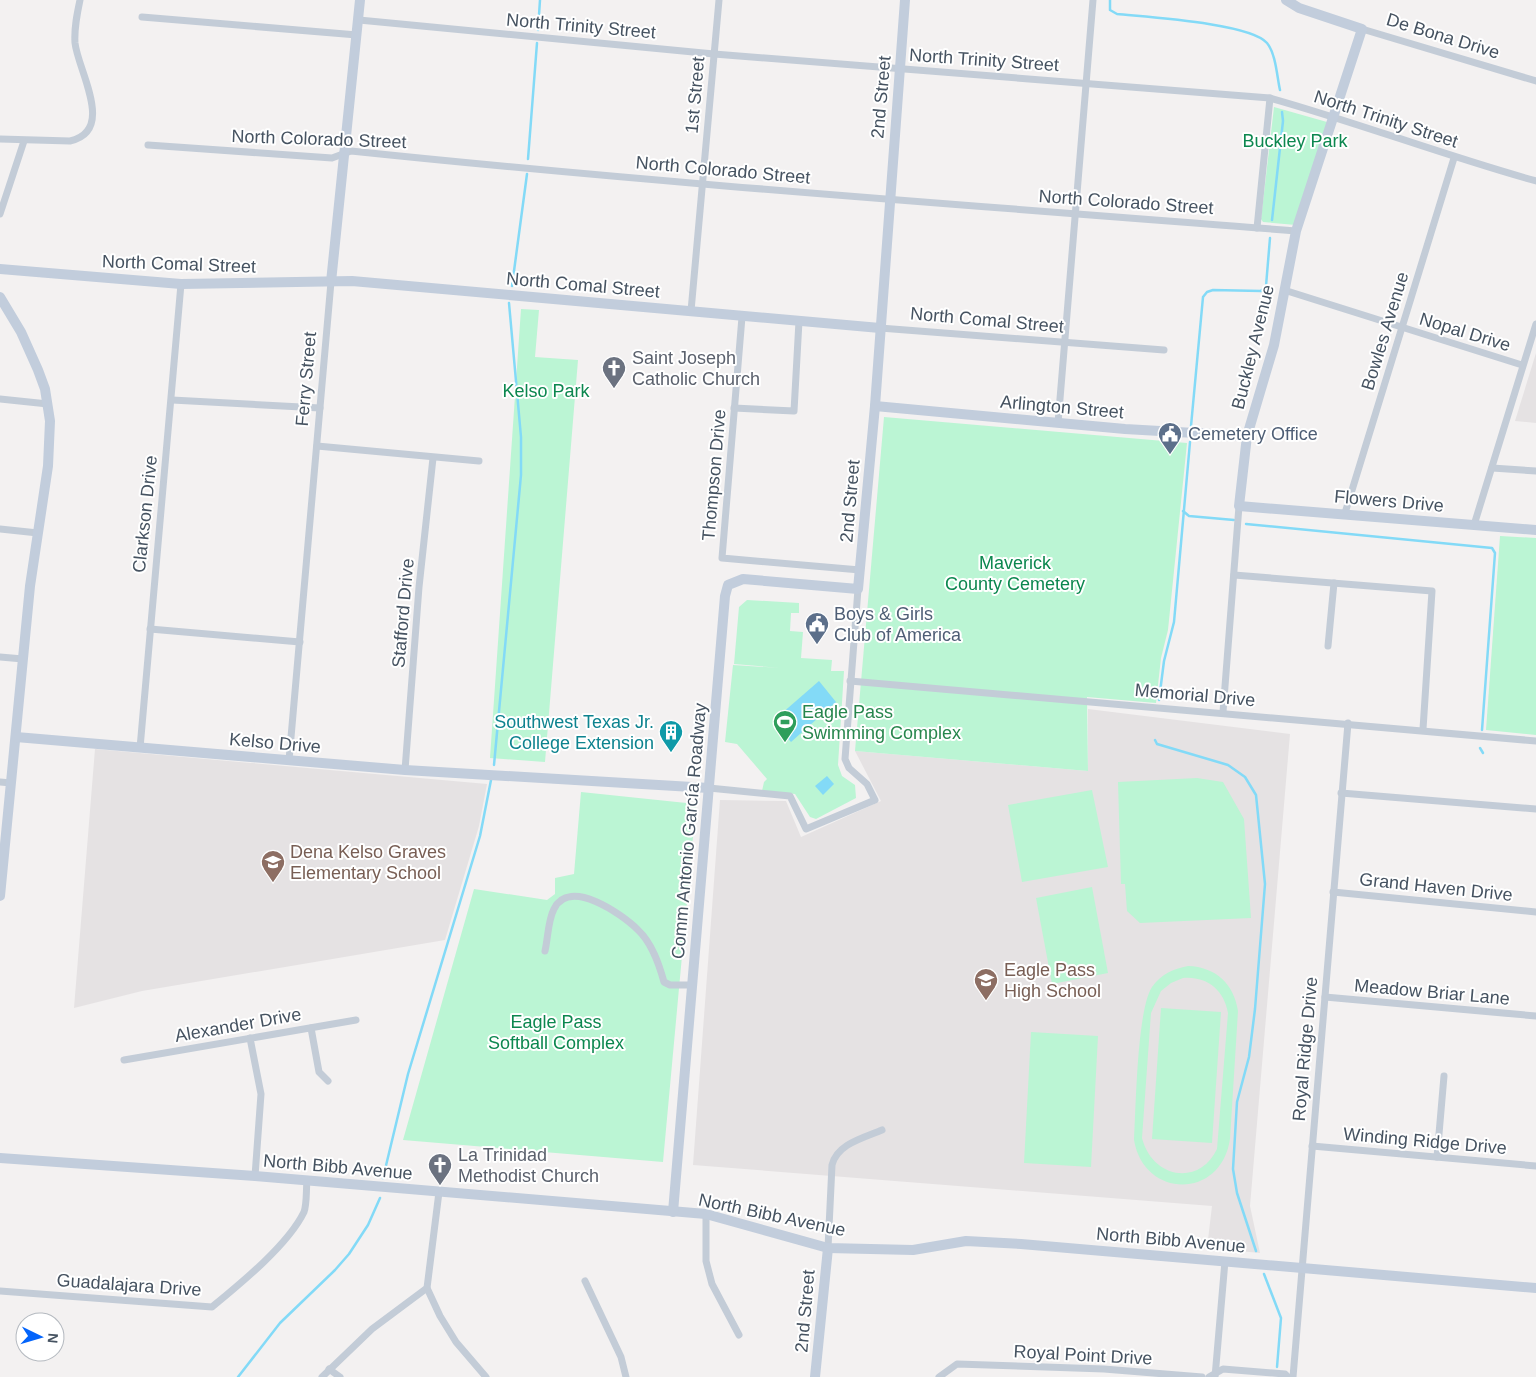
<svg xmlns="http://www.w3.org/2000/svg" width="1536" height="1377" font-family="Arial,sans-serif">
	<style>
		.education { fill: #e5e2e3 }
		.green { fill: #bbf5d4; fill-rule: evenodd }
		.water { fill: #83daf7 }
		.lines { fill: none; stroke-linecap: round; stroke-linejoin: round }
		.stream { stroke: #83daf7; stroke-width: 2.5 }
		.street { stroke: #c3ccd7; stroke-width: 7 }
		.secondary { stroke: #c2cddc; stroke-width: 10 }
		.labels { text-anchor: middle; stroke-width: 4; stroke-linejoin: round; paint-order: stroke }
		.street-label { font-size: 18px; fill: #465361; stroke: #fff }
		.park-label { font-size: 18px; fill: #0c874f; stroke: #fff }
		.worship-label { font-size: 18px; fill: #5b616d; stroke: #fff; text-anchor: start }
		.service-label { font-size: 18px; fill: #4e5e75; stroke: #fff; text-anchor: start }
		.leisure-label { font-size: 18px; fill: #27864d; stroke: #fff; text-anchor: start }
		.culture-label { font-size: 18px; fill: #0d838f; stroke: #fff; text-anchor: end }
		.education-label { font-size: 18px; fill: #785e54; stroke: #fff; text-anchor: start }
	</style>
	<rect width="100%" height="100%" fill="#f3f1f1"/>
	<g class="education">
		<path d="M1536,353v70l-21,-2z"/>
		<path d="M1088,709l202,25 -40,472 10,47 -53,-5 5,-42 -519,-41 27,-365 66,1 15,36 80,-36 -26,-50 233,20z"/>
		<path d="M95,749l392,35 -8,42 -34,114 -303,51 -68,17z"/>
	</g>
	<g class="green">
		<path d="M1274,107l53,15 -31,103 -33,-3 -2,-3z"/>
		<path d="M521,309l18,1 -4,47 43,3 -33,402 -55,-4z"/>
		<path d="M884,417l303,26 -19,187 -7,28 -5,45 -69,-6 1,74 -233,-20z"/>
		<path d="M1500,536l36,2v197l-50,-5z"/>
		<path d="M747,600l52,3v10h-8l-1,18 13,1 -2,26 31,2 -1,11h13l-6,94 4,11 13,9 1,13 -40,21 -6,-2 -15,-23 -33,-3 2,-9 3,-3 -30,-35 -12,-2 8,-77 48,3 -47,-4 5,-57z"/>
		<path d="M1197,778l26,4 21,37 7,99 -111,5 -13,-12 -2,-27h-4l-3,-102z"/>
		<path d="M1092,790l16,77 -86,15 -14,-77z"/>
		<path d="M581,792l115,12 -33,358 -260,-22 71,-251 73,11 8,-6v-16l19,-4z"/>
		<path d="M1092,887l16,86 -56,11 -16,-86z"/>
		<path d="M1188,966c28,1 46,18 50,45l-8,128c-9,61 -86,60 -96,1 2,-33 3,-130 18,-153 9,-13 21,-18 36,-21zM1183,978c24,-2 41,12 45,35l-11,136c-18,38 -65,29 -75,-11l9,-125 10,-22 10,-8z"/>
		<path d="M1161,1008l60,4 -9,131 -60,-4z"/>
		<path d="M1031,1032l67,4 -7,131 -67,-4z"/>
	</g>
	<g class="water">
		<path d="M819,681l17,21 -45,40 -18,-21z"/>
		<path d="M827,776l7,8 -11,11 -8,-9z"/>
	</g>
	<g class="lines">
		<g class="stream">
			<path d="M1110,0v10l7,4c28,3 133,9 150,29 9,11 10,34 13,47"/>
			<path d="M538,30l2,-30"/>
			<path d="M528,159l9,-116"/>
			<path d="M1272,220l11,-99 -1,-9"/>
			<path d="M512,286l15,-112"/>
			<path d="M1191,426l12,-129 4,-5 6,-2 48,1 5,-5 4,-48"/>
			<path d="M1183,511l6,5 45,4"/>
			<path d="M1246,524l246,24 3,5 -13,177"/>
			<path d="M1159,700l5,-39 10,-39 16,-180"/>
			<path d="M1155,740l2,4 71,21 17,12 11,18 9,89 -10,125 -6,48 -12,45 -4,67 4,24 19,58"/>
			<path d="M1480,748l3,5"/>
			<path d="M494,765l27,-290v-38l-12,-134"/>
			<path d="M383,1178l25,-104 72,-238 11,-56"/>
			<path d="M1264,1274l17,44 -4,49"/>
			<path d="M238,1377l42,-54 55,-53 14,-16 19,-29 12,-27"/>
		</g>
		<g class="street">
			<path d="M142,17l215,18"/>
			<path d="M359,20l355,34 556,44c89,25 176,58 266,83"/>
			<path d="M1362,29l174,52"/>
			<path d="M0,139l70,2c46,-10 8,-70 5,-98 -1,-15 2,-29 5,-43"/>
			<path d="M148,145l184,13 19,-7c315,33 630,55 945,80"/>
			<path d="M0,214l24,-73"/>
			<path d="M1257,228l13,-130"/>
			<path d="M1284,290l238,75"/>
			<path d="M691,311l28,-311"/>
			<path d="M742,317l-20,241 138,12"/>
			<path d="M880,328l284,22"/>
			<path d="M0,399l48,5"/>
			<path d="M172,400l148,8"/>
			<path d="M734,408l60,3 5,-90"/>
			<path d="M1058,423l35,-423"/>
			<path d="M317,446l162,15"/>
			<path d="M1492,468l44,3"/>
			<path d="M1345,513l109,-355"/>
			<path d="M1474,525l62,-201"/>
			<path d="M0,529l38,4"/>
			<path d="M1234,575l198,16 -9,138"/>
			<path d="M150,629l150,13"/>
			<path d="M1328,646l6,-63"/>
			<path d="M0,657l23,2"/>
			<path d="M850,681l686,60"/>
			<path d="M1223,712l16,-206"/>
			<path d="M140,748l41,-464"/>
			<path d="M289,760l42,-478"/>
			<path d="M405,770l14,-183 14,-129"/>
			<path d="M0,782l11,1"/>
			<path d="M709,788l81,8 16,33 69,-29 -8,-16 -18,-16 -4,-9 13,-170"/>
			<path d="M1341,793l195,16"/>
			<path d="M1333,892l203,20"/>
			<path d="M545,951c3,-13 3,-31 9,-42 15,-32 68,5 84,21 14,13 21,34 26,52l6,3h22"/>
			<path d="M1325,997l211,19"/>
			<path d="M311,1028l8,44 9,9"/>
			<path d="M250,1038l11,56 -6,82"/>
			<path d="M124,1060l232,-40"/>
			<path d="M1312,1146l224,20"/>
			<path d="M1437,1157l7,-81"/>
			<path d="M706,1214v47l6,23 27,51"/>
			<path d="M828,1248l4,-83c5,-21 31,-27 50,-35"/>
			<path d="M585,1281l36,76 5,20"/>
			<path d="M427,1288l13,28 16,26 30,35"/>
			<path d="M0,1291l212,16c28,-23 76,-62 92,-95 3,-8 2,-22 3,-31"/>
			<path d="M329,1369l11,8"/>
			<path d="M322,1377l50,-48 55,-41 12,-96"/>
			<path d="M939,1377l18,-13 147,5 98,8"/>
			<path d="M1209,1377l14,-8 62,5 3,3"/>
			<path d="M1215,1377l10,-116"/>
			<path d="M1293,1377l55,-654"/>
		</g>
		<g class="secondary">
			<path d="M1286,0l13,8 63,21 -66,202 -22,114 -27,91 -8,70 297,24"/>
			<path d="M0,269l181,15 171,-3 528,47"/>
			<path d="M331,282l29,-282"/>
			<path d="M0,297l21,35 17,38 7,19 5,32 -2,45 -18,120 -30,310"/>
			<path d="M875,406l250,23 122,7"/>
			<path d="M16,737l389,33 304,18"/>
			<path d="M0,1158l255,18 451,38 122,34 85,2 53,-9 55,3 515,44"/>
			<path d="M673,1212l52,-616 3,-11 15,-6 115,10 17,-183 30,-406"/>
			<path d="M815,1377l13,-129"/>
		</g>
	</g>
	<defs>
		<g id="church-pin" transform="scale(1.25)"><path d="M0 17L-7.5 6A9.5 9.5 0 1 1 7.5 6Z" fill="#6b7280" stroke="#fff"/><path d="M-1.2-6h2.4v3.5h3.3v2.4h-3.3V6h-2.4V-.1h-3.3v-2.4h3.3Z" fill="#fff"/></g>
		<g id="civic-pin" transform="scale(1.25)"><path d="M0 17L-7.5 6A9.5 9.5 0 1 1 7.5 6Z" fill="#5c6f8a" stroke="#fff"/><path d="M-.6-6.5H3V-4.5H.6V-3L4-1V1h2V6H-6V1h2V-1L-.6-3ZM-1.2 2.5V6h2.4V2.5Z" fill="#fff"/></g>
		<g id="stadium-pin" transform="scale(1.25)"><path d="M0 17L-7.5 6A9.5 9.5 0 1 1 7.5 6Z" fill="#2e9e5b" stroke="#fff"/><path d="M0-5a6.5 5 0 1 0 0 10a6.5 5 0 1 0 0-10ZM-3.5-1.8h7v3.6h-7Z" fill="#fff"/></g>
		<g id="building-pin" transform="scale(1.25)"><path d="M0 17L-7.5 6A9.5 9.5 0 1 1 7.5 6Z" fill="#0f9aa8" stroke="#fff"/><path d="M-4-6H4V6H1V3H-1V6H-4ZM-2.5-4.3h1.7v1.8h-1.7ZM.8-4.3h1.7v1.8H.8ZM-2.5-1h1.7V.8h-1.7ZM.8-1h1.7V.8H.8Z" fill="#fff"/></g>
		<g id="school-pin" transform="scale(1.25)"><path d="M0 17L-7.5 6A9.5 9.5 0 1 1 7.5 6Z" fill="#8d6e63" stroke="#fff"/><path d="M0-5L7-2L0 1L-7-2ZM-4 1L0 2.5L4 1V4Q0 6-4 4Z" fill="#fff"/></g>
	</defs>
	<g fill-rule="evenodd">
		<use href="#church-pin" x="614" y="368"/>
		<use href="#civic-pin" x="1170" y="434"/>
		<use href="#civic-pin" x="817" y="624"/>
		<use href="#stadium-pin" x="785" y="722"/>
		<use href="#building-pin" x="671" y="732"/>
		<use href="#school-pin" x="273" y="862"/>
		<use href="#school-pin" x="986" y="980"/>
		<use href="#church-pin" x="440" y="1165"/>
	</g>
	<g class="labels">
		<g class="street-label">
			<text transform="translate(581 26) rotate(5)" y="6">North Trinity Street</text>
			<text transform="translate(1443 36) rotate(17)" y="6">De Bona Drive</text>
			<text transform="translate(984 60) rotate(4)" y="6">North Trinity Street</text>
			<text transform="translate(695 95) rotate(-85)" y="6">1st Street</text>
			<text transform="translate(881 97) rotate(-85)" y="6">2nd Street</text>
			<text transform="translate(1386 119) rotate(18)" y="6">North Trinity Street</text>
			<text transform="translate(319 139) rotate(2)" y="6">North Colorado Street</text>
			<text transform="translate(723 170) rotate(5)" y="6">North Colorado Street</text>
			<text transform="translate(1126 202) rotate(4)" y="6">North Colorado Street</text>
			<text transform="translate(179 264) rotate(2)" y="6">North Comal Street</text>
			<text transform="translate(583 285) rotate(5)" y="6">North Comal Street</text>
			<text transform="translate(987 320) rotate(5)" y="6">North Comal Street</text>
			<text transform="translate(1385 331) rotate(-73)" y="6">Bowles Avenue</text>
			<text transform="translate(1465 332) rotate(17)" y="6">Nopal Drive</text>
			<text transform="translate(1253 347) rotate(-76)" y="6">Buckley Avenue</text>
			<text transform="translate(306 379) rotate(-85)" y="6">Ferry Street</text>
			<text transform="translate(1062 407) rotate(5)" y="6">Arlington Street</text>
			<text transform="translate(714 475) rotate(-85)" y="6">Thompson Drive</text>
			<text transform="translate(850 501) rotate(-85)" y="6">2nd Street</text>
			<text transform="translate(1389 501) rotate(5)" y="6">Flowers Drive</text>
			<text transform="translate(145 514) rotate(-84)" y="6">Clarkson Drive</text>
			<text transform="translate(403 613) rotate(-85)" y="6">Stafford Drive</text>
			<text transform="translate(1195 695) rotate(5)" y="6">Memorial Drive</text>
			<text transform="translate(275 743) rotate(5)" y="6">Kelso Drive</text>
			<text transform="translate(689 831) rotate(-85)" y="6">Comm Antonio García Roadway</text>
			<text transform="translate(1436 887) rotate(6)" y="6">Grand Haven Drive</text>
			<text transform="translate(1432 992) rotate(5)" y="6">Meadow Briar Lane</text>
			<text transform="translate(238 1025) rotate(-10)" y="6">Alexander Drive</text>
			<text transform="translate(1305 1049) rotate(-85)" y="6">Royal Ridge Drive</text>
			<text transform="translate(1425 1141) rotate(5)" y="6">Winding Ridge Drive</text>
			<text transform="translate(338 1167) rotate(5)" y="6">North Bibb Avenue</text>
			<text transform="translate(772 1215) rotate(12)" y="6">North Bibb Avenue</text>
			<text transform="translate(1171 1240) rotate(5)" y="6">North Bibb Avenue</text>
			<text transform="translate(129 1285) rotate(4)" y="6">Guadalajara Drive</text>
			<text transform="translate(805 1311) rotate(-85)" y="6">2nd Street</text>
			<text transform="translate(1083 1355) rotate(3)" y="6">Royal Point Drive</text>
		</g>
		<g class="park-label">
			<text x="1295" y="147">Buckley Park</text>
			<text x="546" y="397">Kelso Park</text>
			<text x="1015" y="569">Maverick<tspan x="1015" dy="21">County Cemetery</tspan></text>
			<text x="556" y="1028">Eagle Pass<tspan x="556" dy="21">Softball Complex</tspan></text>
		</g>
		<g class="worship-label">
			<text x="632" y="364">Saint Joseph<tspan x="632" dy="21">Catholic Church</tspan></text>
			<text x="458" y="1161">La Trinidad<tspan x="458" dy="21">Methodist Church</tspan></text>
		</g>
		<g class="service-label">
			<text x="1188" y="440">Cemetery Office</text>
			<text x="834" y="620">Boys &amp; Girls<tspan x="834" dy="21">Club of America</tspan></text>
		</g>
		<g class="leisure-label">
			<text x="802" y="718">Eagle Pass<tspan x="802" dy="21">Swimming Complex</tspan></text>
		</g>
		<g class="culture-label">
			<text x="654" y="728">Southwest Texas Jr.<tspan x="654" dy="21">College Extension</tspan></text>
		</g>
		<g class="education-label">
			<text x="290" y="858">Dena Kelso Graves<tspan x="290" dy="21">Elementary School</tspan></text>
			<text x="1004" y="976">Eagle Pass<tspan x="1004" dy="21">High School</tspan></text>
		</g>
	</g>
	<g transform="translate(40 1337) rotate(95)"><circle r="24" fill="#ffffff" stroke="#b5bac0"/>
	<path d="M0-4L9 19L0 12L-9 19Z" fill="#0364fb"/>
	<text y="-8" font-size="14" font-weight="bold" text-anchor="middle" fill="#465361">N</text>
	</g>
</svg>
